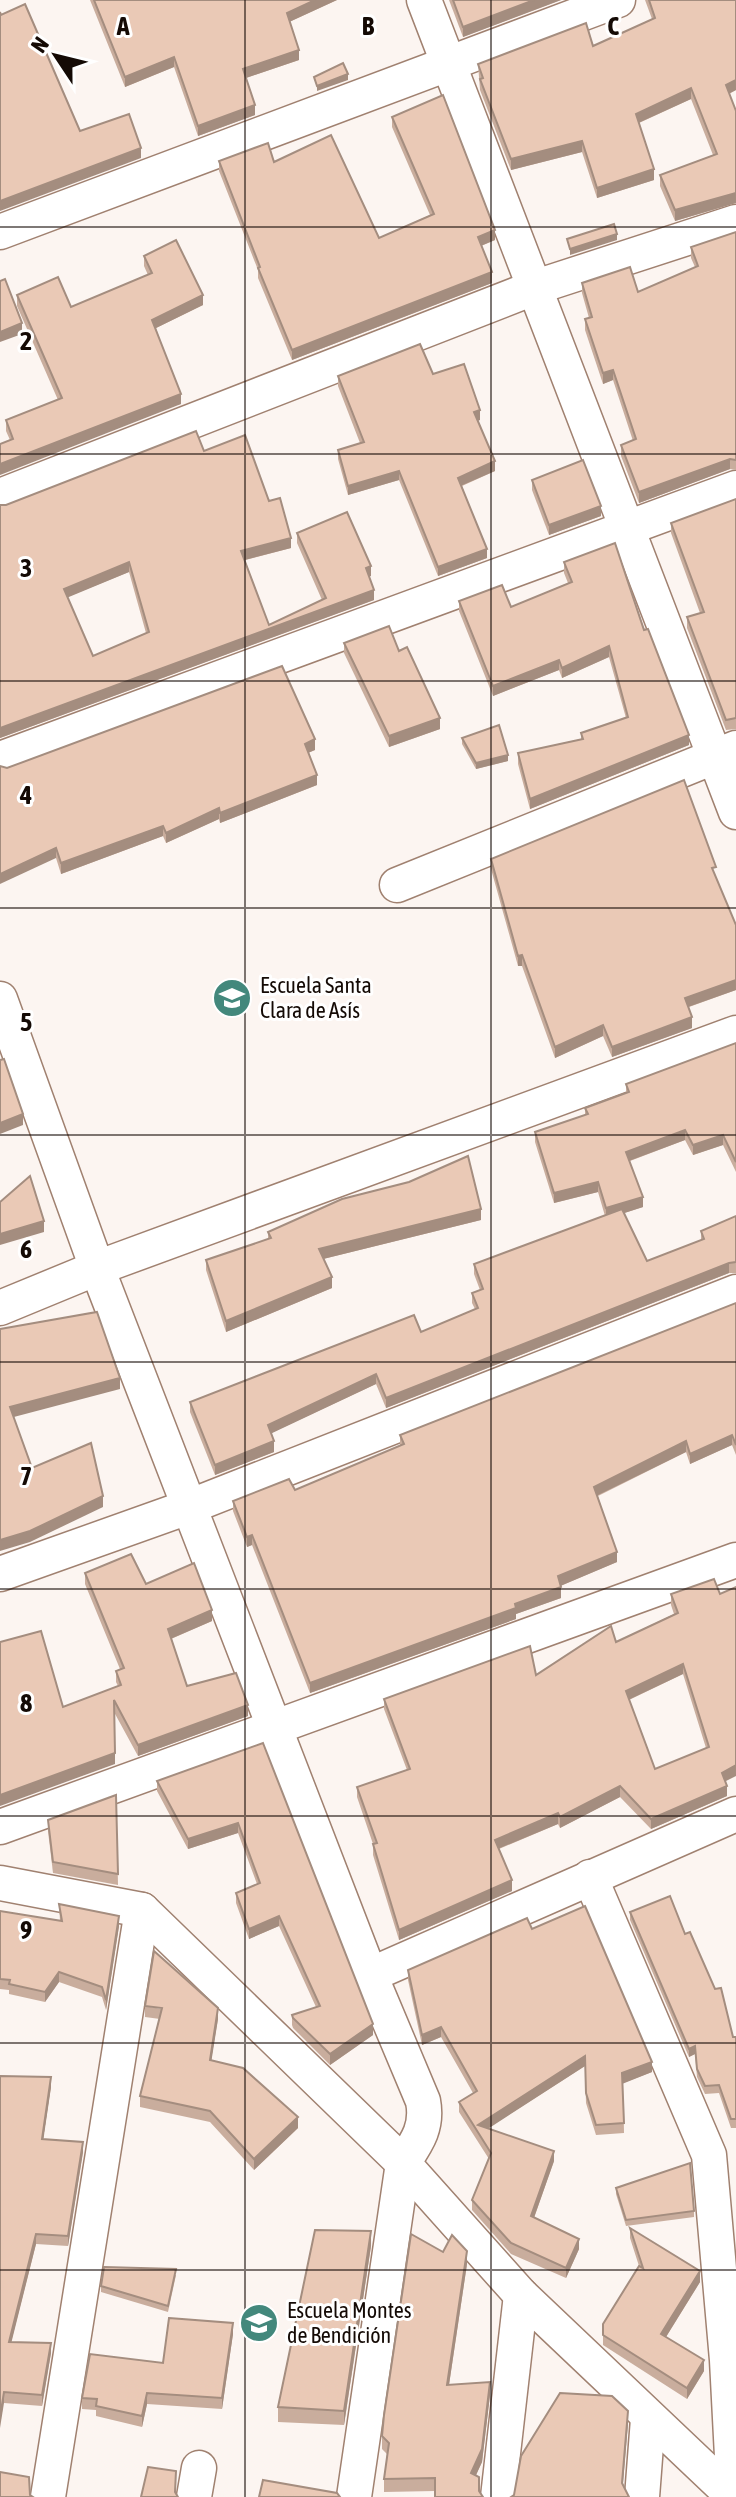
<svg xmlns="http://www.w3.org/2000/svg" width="736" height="2497" font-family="'Asap Condensed',sans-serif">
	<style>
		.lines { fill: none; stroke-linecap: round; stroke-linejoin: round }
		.street-casing { stroke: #a08170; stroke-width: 37 }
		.street { stroke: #fff; stroke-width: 34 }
		.wall { fill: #c9ad9d; fill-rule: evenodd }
		.shaded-wall { fill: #a48d7f }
		.building { fill: #eac9b6; stroke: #a48d7f; stroke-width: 2; fill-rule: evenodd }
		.grid { fill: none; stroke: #140a05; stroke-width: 2; stroke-opacity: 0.55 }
		.labels { text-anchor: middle; stroke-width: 6; stroke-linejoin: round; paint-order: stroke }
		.poi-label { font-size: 22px; fill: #140a05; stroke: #fff; text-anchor: start }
		.grid-label { font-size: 26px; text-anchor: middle; font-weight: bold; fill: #140a05; stroke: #fff; stroke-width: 6; stroke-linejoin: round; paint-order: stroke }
	</style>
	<rect width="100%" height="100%" fill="#fcf5f1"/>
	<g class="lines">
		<g class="street-casing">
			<g id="street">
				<path d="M424,0l312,812"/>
				<path d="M0,232l618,-232"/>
				<path d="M0,496l536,-209 200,-65"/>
				<path d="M0,759l736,-271"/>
				<path d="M397,885l339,-137"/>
				<path d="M0,999l97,269 273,707 53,126c5,26 -6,41 -20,62l-49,334"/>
				<path d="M0,1308l97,-40 639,-235"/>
				<path d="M0,1574l191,-68 545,-214"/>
				<path d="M0,1827l736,-267"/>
				<path d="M590,1877l119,278 18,205 7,135"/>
				<path d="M0,1883l142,27 261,253 118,132 213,202"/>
				<path d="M370,1975l366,-161"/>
				<path d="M48,2497l94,-587"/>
				<path d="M194,2497l5,-29"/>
				<path d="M498,2497l23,-202"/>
				<path d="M642,2497l6,-78"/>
			</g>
		</g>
		<use href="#street" class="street"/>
	</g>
	<g class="wall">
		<path d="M90,0h247l-48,22 10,38 -53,18 9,37 -57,21 -24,-69 -49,20z"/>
		<path d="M449,0h112l-98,37z"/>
		<path d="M645,0h91v90l-7,4 7,109 -61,18 -15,-35v-11l53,-20 -22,-56 -52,24 15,57 -57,18 -15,-46 -71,18 -31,-80 -2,-26 115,-18 59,-27z"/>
		<path d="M392,117l103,123 -14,6 11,37 -200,77 -34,-82v-8l-39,-99v-10l55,1 105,76 51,-23 -38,-88z"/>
		<path d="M736,232v238l-6,-1 -91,34 -18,-47v-11l12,-4 -20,-61 -10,4 -18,-54v-11l4,-1 -7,-25v-10l56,9 57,-25 -4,-9v-11z"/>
		<path d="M144,256l59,49 -47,23 25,76 -171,36 -4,-9v-11l52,-20 -41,-94v-11l54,12 77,-32 -4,-9z"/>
		<path d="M433,374l47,46 -3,1 18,50 -33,15 25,72 -49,18 -39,-96 -51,15 -10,-36v-9l22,-7 -22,-57v-10z"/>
		<path d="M204,451l65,50 22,47 -46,12 24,65 53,-25 -25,-57v-10l74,43h-2l5,24 -374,138v-233h6zM129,572l17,61 -53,23 -26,-59z"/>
		<path d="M532,480l69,36 -52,19 -17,-45z"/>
		<path d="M736,499v230l-10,1 -39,-102v-11l13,-4 -29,-80v-10z"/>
		<path d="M564,562l80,68 45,115 -159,64 -12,-45v-11l63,-14v-6l45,-15 -17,-61 -47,21 -3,-8 -66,26 -34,-85v-10l52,6 57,-24 -4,-10z"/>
		<path d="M344,643l55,8 41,78 -51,18 -45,-94z"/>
		<path d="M462,738l46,23 -32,8 -14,-25z"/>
		<path d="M315,750l-7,3 9,32 -97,38 -1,-4 -53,24 -3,-7 -102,38 -5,-16 -49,-90z"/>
		<path d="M491,859l225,18 20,48v65l-47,17 3,21 -80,29 -9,-21 -48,22 -33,-92h-4l-27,-97z"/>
		<path d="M736,1043v129l-13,-27 -30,10 -8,-15 -55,21 13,46 -19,6 23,48 54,-21v-9l35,-15v57h-7l-343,135 -10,-24 -105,49 3,19 -59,23 -25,-63v-10l231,-70 54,-23 -3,-6v-10l8,-3 -6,-16v-10l131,-48 -7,-24 -44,11 -19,-61v-10l50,-17v-7l41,-15v-9z"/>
		<path d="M481,1220l-158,39 9,29 -106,44 -20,-62v-10l62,-21v-7z"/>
		<path d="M736,1303v152l-4,-10 -42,19 -4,-12 -88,44 19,66 -57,24 1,12 -45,16v5l-206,74 -58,-148 -5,2 -14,-36v-10l62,-11 105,-44v-11z"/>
		<path d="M85,1573l61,11 66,37 -41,18 16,47 61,30 -110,40 -24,-44 1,52 -52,-57 55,-21 -2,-4v-11l4,-2 -35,-85z"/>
		<path d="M671,1594h49l5,187 2,15 -76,33 -31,-32 -60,31 -2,-4 -59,25 13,42 -113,49 -26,-85v-11l-16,-47v-10l50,-17 -23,-61v-10l152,-24 80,-33 58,-28 -3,-9zM683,1674l23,74 -51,21 -26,-69z"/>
		<path d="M263,1743l110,292 -43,30 -37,-37 -1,-3v-10l24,-8 -37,-81 -30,13 -13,-36v-10l21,-9 -19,-51 -50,16 -31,-58v-10z"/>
		<path d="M116,1795l2,90 -65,-12 -5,-42v-11z"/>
		<path d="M59,1904l60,22 -13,84 -4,-13 -43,-15 -14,20 -36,-8v-4l-9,-1v-78l60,10z"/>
		<path d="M630,1912l55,22 48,103h3v91h-5l-12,-35 -14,1 -8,-17 -2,-23 -6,3 -59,-137z"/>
		<path d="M532,1929l120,143 -29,11 1,50 -28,2 -10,-32 -1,-37 -97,62 66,33 -20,57 45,31 -13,29 -55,-24 -39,-44v-10l17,-41 -30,-47v-10l14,-9 -32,-56 -19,8 -14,-65v-10z"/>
		<path d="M145,2006l73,13 -7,41 87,68 -44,42 -44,-48 -70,-15v-11l20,-77 -15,-2z"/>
		<path d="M0,2076l51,11 -8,52 40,13 -15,94 -32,-2 -25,98 40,11 -9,53 -38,-3z"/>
		<path d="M616,2188l78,23v6l-68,9 -10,-32z"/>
		<path d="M630,2228l70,54 -34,55 38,34 -17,28 -84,-54v-21l36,-58 -9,-28z"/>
		<path d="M371,2246l-27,179 -66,-3v-15z"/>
		<path d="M467,2264l-18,121 41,10 -8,67 -6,13 -41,16 -51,1v-13l3,-25 -5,-5v-13z"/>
		<path d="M176,2275l-8,37 -67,-20v-6z"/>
		<path d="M233,2334l-11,75 -75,-5 -5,23 -46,-11v-6l-14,-1v-11z"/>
	</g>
	<g class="shaded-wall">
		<path d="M315,0h22l-50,23v-10z"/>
		<path d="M534,0h27l-98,37v-10z"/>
		<path d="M299,50v10l-56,19v-10z"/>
		<path d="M174,57v10l-49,20v-10z"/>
		<path d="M348,74v6l-31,11v-5z"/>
		<path d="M736,80v10l-10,5v-10z"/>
		<path d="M691,88v11l-55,25v-10z"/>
		<path d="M255,105v10l-57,21v-10z"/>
		<path d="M582,141v11l-71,18v-11z"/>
		<path d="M141,148v10l-141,53v-10z"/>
		<path d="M654,169v11l-57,18v-10z"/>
		<path d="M736,193v10l-61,18v-11z"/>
		<path d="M495,230v10l-17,7v-10z"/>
		<path d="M617,234v6l-47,15v-6z"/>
		<path d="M492,272v11l-200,77v-10z"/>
		<path d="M203,295v10l-51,25v-10z"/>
		<path d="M22,323v11l-22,8v-10z"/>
		<path d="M613,370v10l-10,4v-11z"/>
		<path d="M181,394v10l-181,71v-11z"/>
		<path d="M480,410v10l-6,2v-10z"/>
		<path d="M730,459v10l-91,34v-11z"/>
		<path d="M495,461v10l-37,16v-9z"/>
		<path d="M399,471v9l-51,15v-9z"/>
		<path d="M601,506v10l-52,19v-10z"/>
		<path d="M291,538v10l-50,13v-10z"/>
		<path d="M487,549v9l-49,18v-9z"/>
		<path d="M129,562v10l-65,27v-10z"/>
		<path d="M371,566v10l-5,2v-10z"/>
		<path d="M374,590v10l-374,138v-10z"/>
		<path d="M609,646v11l-47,21v-10z"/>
		<path d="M559,660v10l-66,26v-10z"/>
		<path d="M440,718v11l-51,18v-11z"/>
		<path d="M689,735v10l-159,64v-10z"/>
		<path d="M315,739v11l-10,4v-10z"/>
		<path d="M508,755v6l-32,8v-6z"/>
		<path d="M317,775v10l-97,38v-10z"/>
		<path d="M219,808v11l-53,24v-10z"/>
		<path d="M163,826v10l-102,38v-11z"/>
		<path d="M56,848v10l-56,26v-10z"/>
		<path d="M522,955v11h-4v-10z"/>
		<path d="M736,980v10l-51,18v-10z"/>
		<path d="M692,1017v11l-80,29v-10z"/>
		<path d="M603,1025v11l-48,22v-11z"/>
		<path d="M23,1114v11l-23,9v-11z"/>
		<path d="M685,1130v10l-59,22v-10z"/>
		<path d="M723,1135v10l-30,10v-10z"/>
		<path d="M598,1182v10l-44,11v-10z"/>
		<path d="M643,1197v10l-37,12v-11z"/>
		<path d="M481,1209v11l-162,40v-11z"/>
		<path d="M44,1221v11l-44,13v-11z"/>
		<path d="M729,1263v10l-343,135v-10z"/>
		<path d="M332,1277v11l-106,44v-11z"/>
		<path d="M376,1374v10l-108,51v-10z"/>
		<path d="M120,1378v11l-110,29v-11z"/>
		<path d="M732,1435v10l-42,19v-10z"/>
		<path d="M274,1441v11l-59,23v-10z"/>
		<path d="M686,1441v11l-92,45v-10z"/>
		<path d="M103,1496v11l-73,35 -30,9v-11z"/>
		<path d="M252,1535v10l-5,2v-10z"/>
		<path d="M617,1552v10l-59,25v-11z"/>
		<path d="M561,1587v11l-45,16v5l-206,74v-10z"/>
		<path d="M212,1610v11l-44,19v-11z"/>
		<path d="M683,1664v10l-57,27v-10z"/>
		<path d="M248,1705v11l-110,40v-11z"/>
		<path d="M115,1753v11l-115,42v-11z"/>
		<path d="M736,1765v11l-14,7v-10z"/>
		<path d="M620,1786v11l-60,31v-11z"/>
		<path d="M727,1786v10l-76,33v-10z"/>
		<path d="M558,1813v11l-63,26v-10z"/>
		<path d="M238,1823v10l-50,16v-10z"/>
		<path d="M512,1880v11l-113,49v-10z"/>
		<path d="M119,1916v10l-13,84v-10z"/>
		<path d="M279,1916v10l-30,13v-10z"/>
		<path d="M59,1972v10l-14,20v-10z"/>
		<path d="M218,2008v11l-8,51v-10z"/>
		<path d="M373,2024v11l-43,30v-11z"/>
		<path d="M441,2027v10l-19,8v-10z"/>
		<path d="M695,2046v8l-6,3v-8z"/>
		<path d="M585,2056v10l-105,68 -2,-9z"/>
		<path d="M652,2062v10l-30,12v-11z"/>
		<path d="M51,2077v10l-9,62v-10z"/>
		<path d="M298,2117v11l-44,42v-11z"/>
		<path d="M83,2142v10l-15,94v-10z"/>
		<path d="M554,2151v10l-23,65v-10z"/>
		<path d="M371,2231v15l-27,179v-14z"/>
		<path d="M36,2234v10l-27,108v-10z"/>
		<path d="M579,2239v10l-13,29v-10z"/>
		<path d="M467,2251v13l-20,134v-13z"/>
		<path d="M700,2271v11l-39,63v-11z"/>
		<path d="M233,2323v11l-11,75v-11z"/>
		<path d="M51,2343v10l-9,53v-11z"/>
		<path d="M704,2360v11l-17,28v-11z"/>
		<path d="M490,2382v13l-8,67 -11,24v-13z"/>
		<path d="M4,2392v11l-4,25v-11z"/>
		<path d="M147,2393v11l-5,23v-11z"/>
		<path d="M628,2411v13l-6,71v-12z"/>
	</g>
	<g class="building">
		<path d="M94,0h221l-28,13 12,37 -56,19 12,36 -57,21 -24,-69 -49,20z"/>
		<path d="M453,0h81l-71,27z"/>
		<path d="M649,0h87v80l-10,5 10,26v82l-61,17 -15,-35 57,-21 -26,-66 -55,26 18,55 -57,19 -15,-47 -71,18 -31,-80 3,-1 -5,-14 108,-41 7,23 62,-28z"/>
		<path d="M25,4l55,127 49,-17 12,34 -141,53v-189l1,3z"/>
		<path d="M343,63l5,11 -31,12 -3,-9z"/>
		<path d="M443,95l52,135 -17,7 14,35 -200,78 -34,-82 2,-1 -41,-106 49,-18 6,19 57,-27 48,103 55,-24 -42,-97z"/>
		<path d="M614,224l3,10 -47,15 -3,-10z"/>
		<path d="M736,232v228l-6,-1 -91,33 -18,-47 15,-6 -23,-69 -10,3 -18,-54 7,-2 -10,-34 48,-16 8,25 60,-26 -7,-19z"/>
		<path d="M176,240l27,55 -51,25 29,74 -181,70v-20l13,-5 -7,-19 56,-22 -45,-103 41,-18 13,30 81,-34 -8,-17z"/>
		<path d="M5,279l17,44 -22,9v-51z"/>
		<path d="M420,344l13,30 31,-10 16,46 -6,2 21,49 -37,17 29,71 -49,18 -39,-96 -51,15 -10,-36 26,-8 -26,-66z"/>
		<path d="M196,431l8,20 41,-16 24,66 11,-3 11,40 -50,13 28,74 57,-27 -29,-65 50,-21 24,54 -5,2 8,22 -374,138v-223h6zM129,562l20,70 -56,24 -29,-67z"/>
		<path d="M583,460l18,46 -52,19 -17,-45z"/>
		<path d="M736,499v219l-10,2 -39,-103 17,-5 -33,-89z"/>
		<path d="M615,543l29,87 4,-1 41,106 -159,64 -12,-46 65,-14 -2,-6 47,-16 -19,-71 -47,22 -3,-8 -66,26 -34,-85 43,-16 9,22 61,-25 -8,-20z"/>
		<path d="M389,626l10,25 8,-4 33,71 -51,18 -45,-93z"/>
		<path d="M282,666l33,73 -10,5 12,31 -97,38 -1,-5 -53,25 -3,-7 -102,37 -5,-15 -56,26v-108l7,2z"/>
		<path d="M499,725l9,30 -32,8 -14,-25z"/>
		<path d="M684,780l32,87 -4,1 24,57v55l-51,18 7,19 -80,30 -9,-22 -48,22 -33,-92 -4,1 -27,-97z"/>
		<path d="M736,1043v119l-13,-27 -30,10 -8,-15 -59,22 17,45 -37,11 -8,-26 -44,11 -19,-61 53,-18 -3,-6 44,-16 -3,-8z"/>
		<path d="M4,1059l19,55 -23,9v-63z"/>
		<path d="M468,1156l13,53 -162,40 13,28 -106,44 -20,-61 65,-22 -3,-6 74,-33 67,-17z"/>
		<path d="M30,1176l14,45 -44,13v-32z"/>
		<path d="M622,1209l25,52 57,-22 -3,-8 35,-15v46l-7,1 -343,135 -10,-24 -108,51 6,16 -59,24 -25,-63 224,-87 7,17 57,-24 -6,-15 11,-4 -9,-25z"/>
		<path d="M736,1303v142l-4,-10 -42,19 -4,-13 -92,46 23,65 -59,24 3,11 -46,17 1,4 -206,75 -58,-148 -5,2 -14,-36 56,-22 6,11 109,-46 -4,-9z"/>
		<path d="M97,1312l23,66 -110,29 22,61 59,-25 12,53 -73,35 -30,9v-211z"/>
		<path d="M131,1554l15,30 48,-21 18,47 -44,19 19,57 49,-13 12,32 -110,40 -24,-45 1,53 -115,42v-153l41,-11 22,76 58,-22 -5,-14 8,-3 -39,-95z"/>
		<path d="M714,1579l6,15 16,-7v178l-14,8 5,13 -76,33 -31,-33 -60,31 -2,-4 -63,27 17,40 -113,50 -26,-86 4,-1 -20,-56 53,-18 -26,-70 146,-53 6,29 75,-49 5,16 62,-29 -7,-19zM683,1664l26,83 -54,22 -29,-78z"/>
		<path d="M263,1743l110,281 -43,30 -37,-36 -1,-3 28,-9 -41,-90 -30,13 -13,-36 24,-10 -22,-60 -50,16 -31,-58z"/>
		<path d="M116,1795l2,79 -65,-12 -5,-42z"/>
		<path d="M670,1896l15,38 5,-2 25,57 6,-1 12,49h3v82h-5l-12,-34 -14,1 -8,-17 -2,-23 -6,3 -59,-137z"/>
		<path d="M59,1904l60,12 -13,84 -4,-13 -43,-15 -14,20 -36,-8 1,-4 -10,-1v-68l62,10z"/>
		<path d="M585,1906l67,156 -30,11 2,50 -28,2 -10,-32 -1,-37 -107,69 76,26 -23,65 48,23 -13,29 -55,-25 -39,-43 19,-47 -32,-51 18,-11 -36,-64 -19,8 -14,-65 119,-52 5,11z"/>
		<path d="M154,1951l64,57 -8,52 33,8 55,49 -44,42 -44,-48 -70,-15 22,-88 -17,-2z"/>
		<path d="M0,2076l51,1 -9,62 41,3 -15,94 -32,-2 -27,108 42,1 -9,52 -38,-3 -4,25z"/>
		<path d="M690,2163l4,48 -68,9 -10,-32z"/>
		<path d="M630,2228l70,43 -39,63 43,26 -17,28 -84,-53v-11l36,-58 4,2z"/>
		<path d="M315,2230l56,1 -27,180 -66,-4z"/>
		<path d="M411,2234l32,18 9,-17 15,16 -20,134 43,-3 -8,67 -11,24 8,4v14l4,6h-48v-19l-51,1 5,-36 -7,-7 2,-21z"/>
		<path d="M104,2267l72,2 -8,37 -67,-20z"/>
		<path d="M169,2318l64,5 -11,75 -75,-5 -5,23 -46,-10 1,-7 -15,-1 8,-44 73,9z"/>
		<path d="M560,2393l52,3 16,15 -6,72 7,14h-118l3,-2 7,-39z"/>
		<path d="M148,2467l28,4 -1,21 3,5h-37z"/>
		<path d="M0,2472l29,5 1,18 3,2h-33z"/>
		<path d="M263,2480l74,13 3,4h-81z"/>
	</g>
	<path class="grid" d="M245,0v2497M491,0v2497M0,227h736M0,454h736M0,681h736M0,908h736M0,1135h736M0,1362h736M0,1589h736M0,1816h736M0,2043h736M0,2270h736"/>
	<defs>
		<g id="school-disc" transform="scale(2)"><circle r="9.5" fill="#43887c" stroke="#fff"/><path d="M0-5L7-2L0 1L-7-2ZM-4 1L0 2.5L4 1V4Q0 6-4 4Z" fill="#fff"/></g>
	</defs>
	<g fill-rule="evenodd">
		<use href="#school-disc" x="232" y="998"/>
		<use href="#school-disc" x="259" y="2323"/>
	</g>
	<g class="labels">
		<g class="poi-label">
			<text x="260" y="993">Escuela Santa<tspan x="260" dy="25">Clara de Asís</tspan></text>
			<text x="287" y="2318">Escuela Montes<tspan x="287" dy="25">de Bendición</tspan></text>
		</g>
	</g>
	<g class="grid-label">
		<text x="123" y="35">A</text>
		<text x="368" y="35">B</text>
		<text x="613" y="35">C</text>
		<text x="26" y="350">2</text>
		<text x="26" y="577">3</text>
		<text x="26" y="804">4</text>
		<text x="26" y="1031">5</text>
		<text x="26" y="1258">6</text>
		<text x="26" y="1485">7</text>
		<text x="26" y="1712">8</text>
		<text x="26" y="1939">9</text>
	</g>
	<g transform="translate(56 56) rotate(305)" stroke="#ffffff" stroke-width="6" paint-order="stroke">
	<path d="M0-6L14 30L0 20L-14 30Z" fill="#140a05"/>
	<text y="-12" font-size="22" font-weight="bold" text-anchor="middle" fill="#140a05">N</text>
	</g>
</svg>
